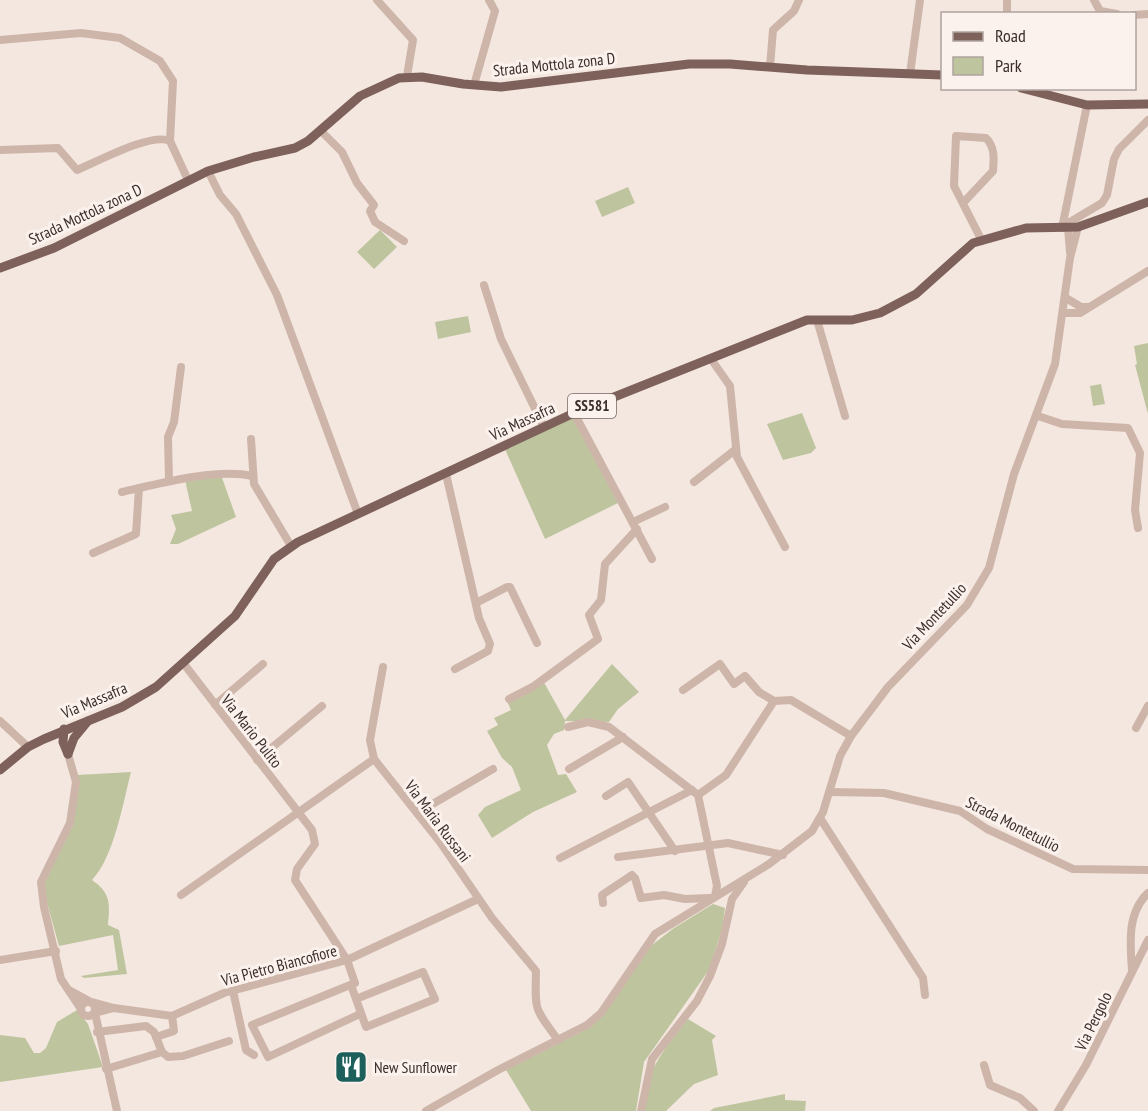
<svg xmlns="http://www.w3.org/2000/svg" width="1148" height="1111" font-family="'PT Sans Narrow',sans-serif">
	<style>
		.green { fill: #bec59e }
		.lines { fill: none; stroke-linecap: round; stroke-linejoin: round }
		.minor { stroke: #ceb5aa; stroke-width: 8 }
		.major { stroke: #7e615b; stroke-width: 9 }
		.labels { text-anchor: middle; stroke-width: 6; stroke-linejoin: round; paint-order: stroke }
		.shield { fill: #fbf2ed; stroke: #756864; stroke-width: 1.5 }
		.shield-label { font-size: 15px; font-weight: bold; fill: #3b2d2a }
		.street-label { font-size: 16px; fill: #3b2d2a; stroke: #fbf2ed }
		.poi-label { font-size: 16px; fill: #3b2d2a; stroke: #fbf2ed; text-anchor: start }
	</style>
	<rect width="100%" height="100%" fill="#f4e7e0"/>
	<g class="green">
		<path d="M628,187l7,16 -33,14 -7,-16z"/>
		<path d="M380,230l17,17 -23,22 -17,-17z"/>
		<path d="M468,316l3,16 -33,7 -3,-17z"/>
		<path d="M1148,343v71l-13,-49 2,-1 -3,-18z"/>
		<path d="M1101,384l4,20 -12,2 -3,-20z"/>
		<path d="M802,413l14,35 -5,5 -28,7 -16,-36z"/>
		<path d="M573,416l45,87 -73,36 -41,-92z"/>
		<path d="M221,475l15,42 -58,27h-8l6,-15 -5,-14 21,-4 -7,-31z"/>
		<path d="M612,664l27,28 -21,17 -9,13 -44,-1 -1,9 -10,4 -7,11 11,30 8,-1 11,18 -44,20 -41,26 -14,-23 7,-8 36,-17 -9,-23 -10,-9 -15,-27 11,-6 -4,-7 17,-8 -5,-11 36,-20 23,41z"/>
		<path d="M131,772c-8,31 -17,85 -39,108 19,13 18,24 16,45l11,5 8,44 -43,4 -3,-2 37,-6 -5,-35 -54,11 -16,-58 3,-18 26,-56 5,-39z"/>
		<path d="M713,904l12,4 -3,22 -13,40 -65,92 -8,49h-105l-25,-41 85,-43 57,-79 26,-20z"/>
		<path d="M77,1010l11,14 15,43 -103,15v-47l25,3 9,15h6l6,-5 11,-26z"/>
		<path d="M688,1019l28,17 -4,4 6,35 -24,9 -28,27h-26c10,-45 20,-57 48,-92z"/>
		<path d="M785,1094v6l21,1 -1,10h-95l4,-3z"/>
	</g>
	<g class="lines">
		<g class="minor">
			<path d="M377,0l36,40 -6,36"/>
			<path d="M1094,0l6,11 17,3"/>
			<path d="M1007,14v-14"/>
			<path d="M1134,15l14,-1"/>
			<path d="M0,40l81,-7 39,5 40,23 13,20 -3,60 18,39"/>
			<path d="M770,67l3,-37 21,-19 5,-11"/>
			<path d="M910,74l10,-74"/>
			<path d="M474,85l21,-74 -6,-11"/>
			<path d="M320,130l22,22 15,31 17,22 -4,6 5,11 29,19"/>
			<path d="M0,150l58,-2 19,22c20,-8 74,-38 93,-29"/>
			<path d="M208,171l12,24 16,19 41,81 81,219"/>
			<path d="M963,203l30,-32c1,-13 2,-24 -7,-33l-30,-2 -2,50 28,55"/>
			<path d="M1062,228l25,-123"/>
			<path d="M1070,252l-2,-24 2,-6 32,-19 5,-8 7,-36 5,-10 29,-29"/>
			<path d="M484,285l17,54 43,88"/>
			<path d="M1066,298l15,9h7"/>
			<path d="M1063,313h17l68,-42"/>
			<path d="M817,320l28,96"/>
			<path d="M711,359l19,27 7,71 48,90"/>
			<path d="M574,413l78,146"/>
			<path d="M1038,416l24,8 66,4 12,25 -5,57 3,18"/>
			<path d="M251,439l3,45 37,62"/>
			<path d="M446,474l33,144 11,26 -2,7 -33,18"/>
			<path d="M169,480l-1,-43 6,-15 7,-55"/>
			<path d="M694,482l41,-32"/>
			<path d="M122,492c36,-8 94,-24 130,-16"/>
			<path d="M633,522l32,-15"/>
			<path d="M93,553l43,-19 3,-46"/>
			<path d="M476,603l31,-16h3l27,56"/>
			<path d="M184,664l128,166 3,14 -18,25 -2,11 52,80 8,23 -103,42 16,32 92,-43"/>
			<path d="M383,667l-13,73 4,19 66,83 52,76 44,53c-1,41 -2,36 22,69"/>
			<path d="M683,690l37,-26 14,20 11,-8 14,16 15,9 17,-1 60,36"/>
			<path d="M509,699l25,-13 64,-47 -9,-24 12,-15 4,-36 32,-35"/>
			<path d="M215,705l48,-41"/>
			<path d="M0,721l28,26"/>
			<path d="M568,727l20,-5 21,5 89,68 19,91 -2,10"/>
			<path d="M1136,728l12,-22"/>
			<path d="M68,754l8,28 -6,41 -29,59 3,25 17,72 20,30"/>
			<path d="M257,760l65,-54"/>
			<path d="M569,769l54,-32"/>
			<path d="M830,792l54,1 76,18 27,18 86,40 75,1"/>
			<path d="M698,795l28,-20 48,-74"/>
			<path d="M606,796l22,-14 47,69"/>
			<path d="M417,813l76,-44"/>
			<path d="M820,818l103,160 2,17"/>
			<path d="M618,857l110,-14 55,12"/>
			<path d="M560,858l132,-68"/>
			<path d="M181,895l193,-136"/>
			<path d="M603,903l-1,-8 30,-20 3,3 6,20 23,-3 21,4 25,-1"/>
			<path d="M0,960l56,-9"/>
			<path d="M1132,970c-2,-27 -5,-57 16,-77"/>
			<path d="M351,985l15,42 69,-28 -12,-27 -67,27"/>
			<path d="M69,990l20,11"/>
			<path d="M233,991l13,59 8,5"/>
			<circle cx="88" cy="1009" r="7"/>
			<path d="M92,1002l22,6 58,8 52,-23 123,-33 131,-61"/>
			<path d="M114,1008l-19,5 22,98"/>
			<path d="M97,1032l49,-6 8,6 8,20"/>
			<path d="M156,1037l18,-6 -2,-15"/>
			<path d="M984,1065l6,20 30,13 14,13"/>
			<path d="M106,1069l56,-17 6,5 15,-1 46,-15"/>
			<path d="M426,1111l72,-41 89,-45 14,-12 54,-79 114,-70 43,-33 11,-19 17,-56 11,-20 37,-49 79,-82 22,-37 25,-94 41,-110 15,-106 8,-31"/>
			<path d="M641,1111l11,-52 45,-58 13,-25 12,-32 10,-45 12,-17"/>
			<path d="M1058,1111l28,-46 62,-125"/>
		</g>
		<g class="major">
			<path d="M1021,88l66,17 61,-1"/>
			<path d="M0,268l54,-20 154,-77 46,-14 41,-9 13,-7 52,-45 39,-18 23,-1 41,7 38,3 188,-23h41l77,6 135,5"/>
			<path d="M64,729l-1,13 5,12"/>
			<path d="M68,754l6,-16 14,-17"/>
			<path d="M0,770l28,-23 16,-8 78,-32 34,-20 79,-71 39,-57 24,-17 276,-129 233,-93h45l28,-7 36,-19 57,-51 53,-15 52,-1 70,-25"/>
		</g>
	</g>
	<defs>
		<g id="restaurant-square" transform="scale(1.725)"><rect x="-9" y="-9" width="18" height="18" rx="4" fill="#1d5f5a" stroke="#fbf2ed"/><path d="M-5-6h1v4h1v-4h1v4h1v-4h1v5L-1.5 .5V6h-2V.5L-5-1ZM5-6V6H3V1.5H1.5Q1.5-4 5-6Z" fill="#fff"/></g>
	</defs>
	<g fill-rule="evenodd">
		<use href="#restaurant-square" x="351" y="1067"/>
	</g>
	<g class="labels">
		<rect class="shield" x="568" y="394" width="48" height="24" rx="4.5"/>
		<g class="shield-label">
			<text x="592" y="411">SS581</text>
		</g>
		<g class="street-label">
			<text transform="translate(554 64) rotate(-6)" y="6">Strada Mottola zona D</text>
			<text transform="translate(85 214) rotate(-25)" y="6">Strada Mottola zona D</text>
			<text transform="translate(522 421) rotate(-25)" y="6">Via Massafra</text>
			<text transform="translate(934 616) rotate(-47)" y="6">Via Montetullio</text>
			<text transform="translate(94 700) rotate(-23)" y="6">Via Massafra</text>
			<text transform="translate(252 731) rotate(52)" y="6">Via Mario Pulito</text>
			<text transform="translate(438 821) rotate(53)" y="6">Via Maria Russani</text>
			<text transform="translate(1013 824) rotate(27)" y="6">Strada Montetullio</text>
			<text transform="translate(279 965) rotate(-15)" y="6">Via Pietro Biancofiore</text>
			<text transform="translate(1093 1021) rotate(-64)" y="6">Via Pergolo</text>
		</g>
		<g class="poi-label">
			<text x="374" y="1073">New Sunflower</text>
		</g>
	</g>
	<rect x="941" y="12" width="195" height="78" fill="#fbf2ed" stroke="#aea39f" stroke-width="1.5"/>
	<rect x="953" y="32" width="30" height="9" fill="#7e615b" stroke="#aea39f" stroke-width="1.5"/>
	<text x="995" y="42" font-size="18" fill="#3b2d2a">Road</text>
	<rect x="953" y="57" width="30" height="18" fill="#bec59e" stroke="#aea39f" stroke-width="1.5"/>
	<text x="995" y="72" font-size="18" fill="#3b2d2a">Park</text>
</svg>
